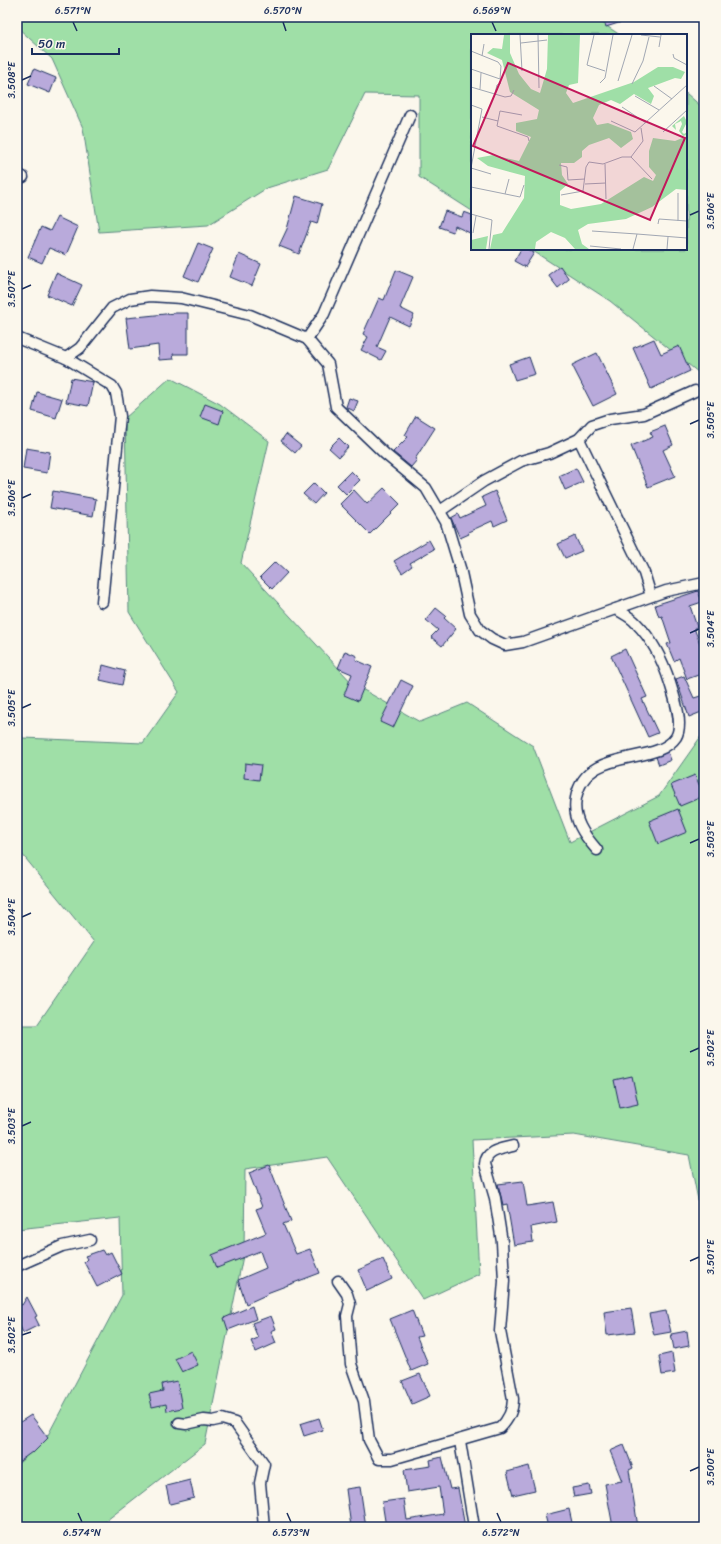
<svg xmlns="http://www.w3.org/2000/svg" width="721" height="1544" font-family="Sriracha,sans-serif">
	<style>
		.green { fill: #9fdfa7; stroke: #5d8782 }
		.building { fill: #b9aadb; stroke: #1b2f5e }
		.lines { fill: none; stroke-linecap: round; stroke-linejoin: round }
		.street-casing { stroke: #1b2f5e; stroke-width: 13 }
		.street { stroke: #fbf7ec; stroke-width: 10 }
		.ticks { fill: none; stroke: #1b2f5e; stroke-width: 1.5 }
		.inset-road { fill: none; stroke: #a1a7b3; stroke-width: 1 }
		.view { fill: #c2185b; fill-opacity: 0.15; stroke: #c2185b; stroke-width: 2 }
		.inset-edge { fill: none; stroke: #1b2f5e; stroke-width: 2 }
		.neatline { fill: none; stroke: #1b2f5e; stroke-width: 1.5 }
		.ticks-label { font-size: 10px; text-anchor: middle; fill: #1b2f5e }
	</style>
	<rect width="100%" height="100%" fill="#fbf7ec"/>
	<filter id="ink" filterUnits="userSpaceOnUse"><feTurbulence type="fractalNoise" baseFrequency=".025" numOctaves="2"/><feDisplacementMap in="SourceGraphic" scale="8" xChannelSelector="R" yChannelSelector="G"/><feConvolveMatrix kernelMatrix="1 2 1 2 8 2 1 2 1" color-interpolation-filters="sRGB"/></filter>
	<g filter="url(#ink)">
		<g class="green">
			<path d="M17,17h576l27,18h-148v176l-53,-34v-82l-54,-1 -37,75 -61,19 -59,37 -109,7 -16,-104 -31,-69 -35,-32z"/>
			<path d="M686,93l18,16v268l-94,-76 -80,-52h156z"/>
			<path d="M170,378l50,26 49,37 -28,122 112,121 67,38 47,-19 66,43 37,96 89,-46 45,-64v498l-15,-75 -115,-20 -102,5 7,134 -56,26 -96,-143 -82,12 -1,82 -39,193 -107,83h-81v-62l31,-30 74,-140 -2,-77 -103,11v-204h20l57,-83 -77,-94v-115l6,5 120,5 36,-51 -50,-80 -4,-194z"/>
		</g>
		<g class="building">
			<path d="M603,17h27l1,2 -25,8z"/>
			<path d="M34,69l22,9 -6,15 -22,-9z"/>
			<path d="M296,196l26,8 -5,20 -6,-2 -12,32 -20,-8 8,-17z"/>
			<path d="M445,211l17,6 2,-5 8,3v19l-17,-8 -2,6 -14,-5z"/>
			<path d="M57,217l21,10 -12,28 -17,-7 -7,15 -14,-6 13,-30 9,4z"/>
			<path d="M198,243l15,6 -15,33 -14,-6z"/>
			<path d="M521,249h6l7,4 -9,14 -11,-6z"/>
			<path d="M239,254l22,10 -9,22 -22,-9z"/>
			<path d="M560,266l9,13 -11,9 -10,-13z"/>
			<path d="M396,270l17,7 -13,31 14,7 -5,11 -19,-9 -13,30 9,4 -5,9 -20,-10 7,-13 -5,-3 16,-36 5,2z"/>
			<path d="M56,273l26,12 -10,21 -25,-11z"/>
			<path d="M175,313h13v41h-15l1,5 -15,1 -1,-15 -28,4 -4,-31z"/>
			<path d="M654,339l7,15 18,-8 11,25 -39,18 -18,-41z"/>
			<path d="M597,353l20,41 -24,12 -21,-41z"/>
			<path d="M529,357l6,17 -20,6 -6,-16z"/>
			<path d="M71,378l22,4 -5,24 -22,-4z"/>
			<path d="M37,392l25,7 -6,19 -24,-7z"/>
			<path d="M349,398l9,3 -4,10 -8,-4z"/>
			<path d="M205,404l18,7 -4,13 -19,-7z"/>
			<path d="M416,416l19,12 -20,31 2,1 -6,7 -18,-15 15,-15 -3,-2z"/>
			<path d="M665,426l8,19 -10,5 12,26 -27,11 -17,-41 22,-9 -3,-5z"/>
			<path d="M286,434l15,12 -6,7 -14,-12z"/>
			<path d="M339,438l9,9 -9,10 -10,-9z"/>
			<path d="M26,448l24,4 -3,21 -24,-4z"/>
			<path d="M576,468l7,14 -18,8 -6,-14z"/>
			<path d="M351,471l9,9 -14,14 -9,-9z"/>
			<path d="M314,483l10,10 -10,11 -11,-10z"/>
			<path d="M384,488l16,16 -30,30 -30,-30 14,-14 13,14z"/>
			<path d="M53,491l43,8 -3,17 -43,-8z"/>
			<path d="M495,491l12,29 -13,6 -2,-5 -24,11 1,2 -9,4 -9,-20 7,-4 2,4 26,-12 -4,-9z"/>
			<path d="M575,536l7,15 -17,7 -7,-14z"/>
			<path d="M429,540l5,9 -24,14 2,3 -10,7 -8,-12z"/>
			<path d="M275,562l12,11 -15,16 -12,-12z"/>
			<path d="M698,591l4,11 -12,4 7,21 -3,1 10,26v19l-17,6 -8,-21 -5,3 -7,-17 4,-1 -9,-27 -3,1 -4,-12z"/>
			<path d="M436,608l10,8 -2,2 12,11 -14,17 -11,-9 7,-7 -12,-10z"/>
			<path d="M625,649l22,48 -5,2 16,34 -10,4 -37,-81z"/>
			<path d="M345,651l12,5 -1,4 16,7 -14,34 -14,-6 8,-21 -14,-6z"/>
			<path d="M103,665l22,6 -3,14 -22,-5z"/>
			<path d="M684,676l10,22 10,-3v16l-15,6 -13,-38z"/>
			<path d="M401,680l12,6 -20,42 -13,-6z"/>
			<path d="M668,752l3,8 -12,5 -3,-8z"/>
			<path d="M245,763l16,2 -2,15 -15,-2z"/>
			<path d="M695,775l9,21 -24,10 -9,-21z"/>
			<path d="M678,809l9,23 -29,12 -9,-23z"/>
			<path d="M632,1076l6,28 -18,4 -6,-28z"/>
			<path d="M269,1165l22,56 -8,3 13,30 14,-5 10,24 -53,20 1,1 -22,10 -8,-24 28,-12 -6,-17 -43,17 -5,-13 54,-22 -10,-24 6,-2 -13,-34z"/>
			<path d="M523,1181l4,25 26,-4 4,20 -26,5 2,15 -19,3 -7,-41 -4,1 -5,-21z"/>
			<path d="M102,1250l3,5 6,-3 11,22 -25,13 -13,-25 3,-3 -2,-3z"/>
			<path d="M383,1259l9,20 -25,12 -9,-21z"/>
			<path d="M27,1297l10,19 -2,1 4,8 -16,8 -6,-14v-16l5,2z"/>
			<path d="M252,1306l4,13 -28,11 -4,-12z"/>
			<path d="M631,1308l4,24 -28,3 -3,-23z"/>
			<path d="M412,1310l10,26 -5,1 11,27 -17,7 -21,-52z"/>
			<path d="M666,1311l5,21 -17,3 -5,-21z"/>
			<path d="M271,1316l5,13 -5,2 5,12 -20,9 -5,-11 7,-3 -6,-15z"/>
			<path d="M687,1331l2,15 -15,3 -3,-15z"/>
			<path d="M191,1351l7,14 -16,7 -7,-13z"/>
			<path d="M672,1353l3,20 -13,2 -3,-19z"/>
			<path d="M420,1374l10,22 -18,8 -10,-23z"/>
			<path d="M177,1381l5,27 -15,3 -1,-7 -14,3 -3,-13 14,-3 -1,-7z"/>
			<path d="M31,1415l17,23 -15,15 -1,-1 -15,11v-39z"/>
			<path d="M319,1418l4,12 -19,6 -4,-12z"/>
			<path d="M624,1445l9,23 -4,2 9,57h-25l-8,-43 17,-3 -12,-30z"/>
			<path d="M442,1457l8,32 8,-1 7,39h-79l-4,-25 22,-3 3,21 36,-6 -4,-27 -32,5 -3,-22 27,-4 -1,-6z"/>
			<path d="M529,1466l6,24 -22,5 -6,-23z"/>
			<path d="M190,1480l4,18 -24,6 -4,-18z"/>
			<path d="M589,1485l2,9 -17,3 -2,-9z"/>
			<path d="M360,1487l6,40h-15l-5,-38z"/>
			<path d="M569,1509l4,18h-25l-3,-12z"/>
		</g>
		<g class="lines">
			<g class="street-casing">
				<g id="street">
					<path d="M17,174l6,3"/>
					<path d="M17,338l49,20 46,28 4,7 4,23 -18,186"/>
					<path d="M307,339l17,-25 86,-199"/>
					<path d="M66,358l14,-10 32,-40 18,-9 20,-3 31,2 69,17 57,24 21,25 8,43 49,47 41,34 20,34 14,46 10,46 10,16 12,9 13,6 18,-3 143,-51 38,-8"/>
					<path d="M579,439l65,134 7,23"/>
					<path d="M440,511l44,-30 37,-20 28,-8 30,-14 13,-14 18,-6 34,-5 51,-23"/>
					<path d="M597,850c-13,-15 -25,-31 -21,-52 10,-53 80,-31 100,-61 8,-13 -2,-41 -6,-54 -7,-22 -18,-44 -34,-60 -5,-6 -14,-10 -20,-14"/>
					<path d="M17,1266l45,-20 28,-6"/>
					<path d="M338,1281l9,13 3,10 -3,12 4,48 13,37 5,39 10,19h13l108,-31c8,-8 13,-18 13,-29l-13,-68 4,-50 -2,-39 -7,-44 -10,-34c1,-14 17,-15 28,-18"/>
					<path d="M179,1423l7,1 18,-4 9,1 9,-2 13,4 29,41 -4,19 4,44"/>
					<path d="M460,1441l14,86"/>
				</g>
			</g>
			<use href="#street" class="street"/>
		</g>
	</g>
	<path class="ticks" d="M73,22l4,9M283,22l3,9M492,22l4,9M22,80l9,-4M690,215l9,-4M22,289l9,-4M690,424l9,-4M22,498l9,-4M690,633l9,-4M22,708l9,-4M690,843l9,-4M22,917l9,-4M690,1052l9,-4M22,1126l9,-4M690,1261l9,-4M22,1335l9,-3M690,1471l9,-4M78,1513l4,9M287,1513l4,9M497,1513l4,9"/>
	<g transform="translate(471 34)">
		<rect width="216" height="216" fill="#fbf7ec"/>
		<path d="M33,1h6v18l9,21 12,15 9,4 7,-24 1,-34h32l-2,48 -9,2 -3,8 7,10 61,-21 24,-15h15l12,5 -4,7 -6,-1 -27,10 6,8 -3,8 -17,-10 -14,10 -9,-4 -12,5 -6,13 4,7 11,-2 23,9 2,7 -12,9 -12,-10 -20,7 -7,6v6l-8,6h-13l1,12 6,9 -8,7v14l11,4 30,-5 43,-27 9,4 3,-6 -7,-8v-16l4,-13 22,3 12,-5v54l-11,-1 -24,18 -26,12 -38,5 -10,6 4,14 7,5h-14l-10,-11 -14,-6 -15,10 -1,7h-45l3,-14 9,-2 22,-35 1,-22 -37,-10 -11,-8 16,-3 26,6 12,-24 -15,-6v-8l21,-4 2,-9 -29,-18 -8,-32 -15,-7 6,-5 9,1zM213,82l3,6 -5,10 2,2 3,-2v3l-4,1 -4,-5 3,-7 -1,-3 -6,3 1,6 -4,-4zM17,202l-2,13h-15v-9z" fill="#9fdfa7"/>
		<path class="inset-road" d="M49,1l2,36M67,1l1,53M123,1l-7,30 18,6M170,1l19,2M50,9l26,-3M188,13l2,-12M0,17l27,11 3,4 -1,13 -29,-10M202,20l1,4 13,7M11,22l2,-12M147,47l14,-46M129,49l5,-5 8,-43M161,50l11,-23 6,-24M183,52l18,13M0,53l34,10 6,-1 3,-6M9,55l1,-16M24,59l2,-8 4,-2M164,62l24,14M0,71l11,4 -11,59M151,73l24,16M51,81l-22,-4 -3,15 31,11 1,4M11,83l16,4M140,87l24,11 52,-47M192,98l24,-22M160,123l21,22M134,130l1,35M88,131l8,2 1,13 17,-1M0,134l20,6M114,150l21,-1M0,153l49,10 4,-12M207,159v28M34,160l4,-15M90,161l22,-4 3,-24 3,-5 14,2 19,-7h9l12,-16 -2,-13M0,180l21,6 -3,29M187,190l1,-5 28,2M121,197l45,3M2,199l3,-17M119,212l31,3M162,215l4,-15 50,4M196,215l1,-12"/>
		<path class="view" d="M37,29l177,75 -35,82 -177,-74z"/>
		<rect width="216" height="216" class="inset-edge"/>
	</g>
	<rect width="721" height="1544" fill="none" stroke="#fbf7ec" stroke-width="44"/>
	<path d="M32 48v6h87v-6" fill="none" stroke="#1b2f5e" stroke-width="2"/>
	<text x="38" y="48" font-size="12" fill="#1b2f5e" stroke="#fbf7ec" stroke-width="3" paint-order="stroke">50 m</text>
	<rect x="22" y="22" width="677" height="1500" class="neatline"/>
	<g class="ticks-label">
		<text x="73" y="14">6.571°N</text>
		<text x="283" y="14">6.570°N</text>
		<text x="492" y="14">6.569°N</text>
		<text transform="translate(11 80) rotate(-90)" y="4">3.508°E</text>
		<text transform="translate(710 211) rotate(-90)" y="4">3.506°E</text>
		<text transform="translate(11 289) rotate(-90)" y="4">3.507°E</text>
		<text transform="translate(710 420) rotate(-90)" y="4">3.505°E</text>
		<text transform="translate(11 498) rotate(-90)" y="4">3.506°E</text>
		<text transform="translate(710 629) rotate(-90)" y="4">3.504°E</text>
		<text transform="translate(11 708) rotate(-90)" y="4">3.505°E</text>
		<text transform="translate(710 839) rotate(-90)" y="4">3.503°E</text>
		<text transform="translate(11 917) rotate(-90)" y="4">3.504°E</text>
		<text transform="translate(710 1048) rotate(-90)" y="4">3.502°E</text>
		<text transform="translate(11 1126) rotate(-90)" y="4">3.503°E</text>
		<text transform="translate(710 1257) rotate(-90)" y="4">3.501°E</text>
		<text transform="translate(11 1335) rotate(-90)" y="4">3.502°E</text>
		<text transform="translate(710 1467) rotate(-90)" y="4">3.500°E</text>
		<text x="82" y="1536">6.574°N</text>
		<text x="291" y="1536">6.573°N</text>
		<text x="501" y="1536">6.572°N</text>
	</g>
</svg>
